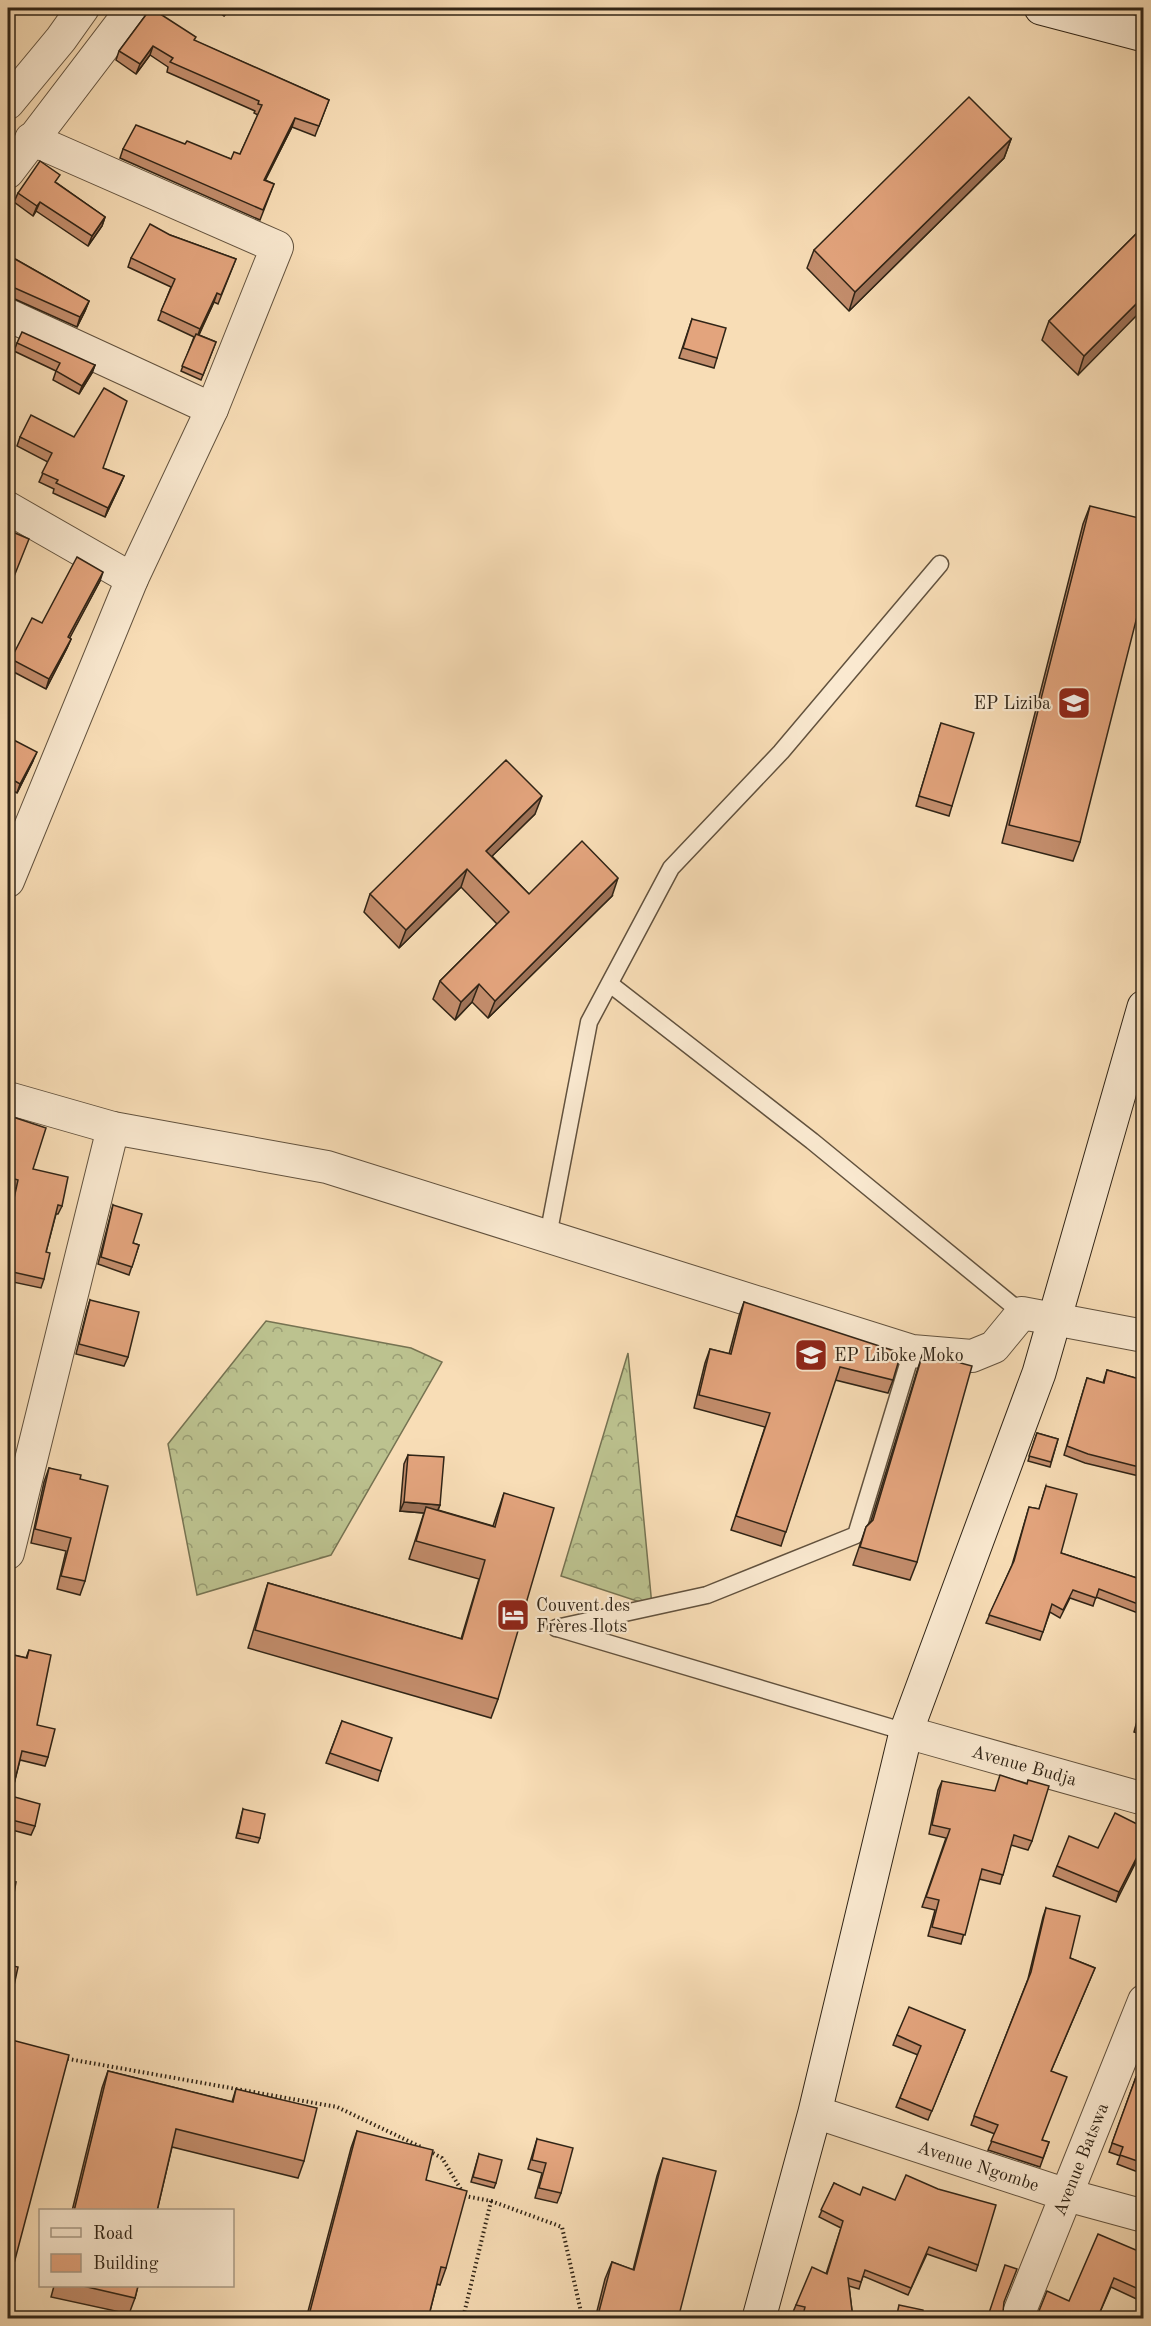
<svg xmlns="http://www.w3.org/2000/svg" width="1151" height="2326" font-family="'Old Standard TT',serif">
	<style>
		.forest { fill: url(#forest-crowns); stroke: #767352; stroke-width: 1.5 }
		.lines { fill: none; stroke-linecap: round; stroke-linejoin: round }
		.lane-casing { stroke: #62523e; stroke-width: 19 }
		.street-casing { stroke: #62523e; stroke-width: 34 }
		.secondary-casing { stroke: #302416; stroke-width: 35 }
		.path { stroke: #302416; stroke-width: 4; stroke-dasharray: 1.5 3; stroke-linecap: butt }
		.lane { stroke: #fae9d0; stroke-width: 16 }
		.street { stroke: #fae9d0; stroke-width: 32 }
		.secondary { stroke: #fae9d0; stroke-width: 33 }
		.wall { fill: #c38d6c; stroke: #302416; stroke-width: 1.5 }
		.shaded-wall { fill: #9f7358; stroke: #302416; stroke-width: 1.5 }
		.building { fill: #e3a47d; stroke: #302416; stroke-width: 1.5 }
		.labels { text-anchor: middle; stroke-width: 4.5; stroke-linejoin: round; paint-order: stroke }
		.poi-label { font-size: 18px; fill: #302416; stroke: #fae9d0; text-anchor: start }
		.street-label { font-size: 18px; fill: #302416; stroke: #fae9d0 }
	</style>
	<defs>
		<pattern id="forest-crowns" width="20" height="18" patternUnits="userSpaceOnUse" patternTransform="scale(1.5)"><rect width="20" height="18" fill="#bcc28f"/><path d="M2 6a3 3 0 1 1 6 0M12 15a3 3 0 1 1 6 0" fill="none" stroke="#999d74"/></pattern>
	</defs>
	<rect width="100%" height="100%" fill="#f8ddb6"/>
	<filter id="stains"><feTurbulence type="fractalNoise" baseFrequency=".00333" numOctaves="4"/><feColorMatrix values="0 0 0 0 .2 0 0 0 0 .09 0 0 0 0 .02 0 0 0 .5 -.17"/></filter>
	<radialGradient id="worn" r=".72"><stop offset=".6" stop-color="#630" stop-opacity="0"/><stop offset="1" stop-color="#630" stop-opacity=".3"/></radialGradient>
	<g class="forest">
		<path d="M266,1321l145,27 31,14 -111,193 -134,40 -29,-151z"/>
		<path d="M628,1353l24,253 -91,-30z"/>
	</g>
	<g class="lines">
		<g class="lane-casing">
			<g id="lane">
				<path d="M610,984l202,157 210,172"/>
				<path d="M548,1236l41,-214 82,-154 110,-116 159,-188"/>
				<path d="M556,1628l151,-33 149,-60 56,-184"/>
				<path d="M557,1628l349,104"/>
			</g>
		</g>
		<g class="street-casing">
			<g id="street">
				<path d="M8,103l53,-64 22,-31"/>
				<path d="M8,172l125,-164"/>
				<path d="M8,315l204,94"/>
				<path d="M8,508l124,71"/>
				<path d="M8,881l124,-302 80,-170 65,-162 -246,-108"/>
				<path d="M8,1098l105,30 214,39 585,184 60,5 22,-9 28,-34 122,23"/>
				<path d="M8,1553l105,-425"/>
				<path id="s1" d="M906,1732l238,67"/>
				<path id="s2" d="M815,2112l252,83 77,21"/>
				<path id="s3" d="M1017,2318l127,-317"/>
			</g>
		</g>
		<g class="secondary-casing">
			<g id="secondary">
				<path d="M1041,8l103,27"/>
				<path d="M759,2318l56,-206 91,-380 133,-359 105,-366"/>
			</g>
		</g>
		<g class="path">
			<path d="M63,2058l274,49 86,41"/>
			<path d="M429,2151l13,7 23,38 26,5 -28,117"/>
			<path d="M491,2201l71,26 19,85 -2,6"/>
		</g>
		<use href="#lane" class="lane"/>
		<use href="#street" class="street"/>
		<use href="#secondary" class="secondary"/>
	</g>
	<g class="wall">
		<path d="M151,8l44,33 134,59 -14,36 -23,-9 -27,53 9,4 -14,36 -140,-62 3,-9 62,-5 46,15 9,-5 18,-39 -4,-2 1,-2 -88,-39 1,-5 -18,-12 -14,19 -20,-14 3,-9z"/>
		<path d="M213,8h18l-7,8z"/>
		<path d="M1011,139l-7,19 -155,153 -42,-43 7,-18z"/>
		<path d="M57,183l48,34 -3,9 -14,20 -52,-35 -3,5 -19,-14 4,-9z"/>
		<path d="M1143,227l-65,148 -36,-35 7,-19z"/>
		<path d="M170,235l66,24 -18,45 -4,-2 -15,33 17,7 -15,38 -20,-9 13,-34 -36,-17 13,-33 -43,-20 3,-9z"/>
		<path d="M8,255l81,46 -4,10 -8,16 -69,-31z"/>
		<path d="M692,319l25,39 -3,10 -35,-10z"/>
		<path d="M17,343l78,22 -3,8 -13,21 -26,-14 3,-9 -42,-20z"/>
		<path d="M20,437l104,39 -4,9 -15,32 -52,-24 1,-4 -15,-7 9,-20 -31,-16z"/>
		<path d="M1090,506l-10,336 -7,19 -71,-18 81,-319z"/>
		<path d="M100,581l-31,57 2,1 -4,9 -21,41 -38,-20 3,-10 31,-36z"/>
		<path d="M941,723l11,83 -3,10 -33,-10z"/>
		<path d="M8,737l25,24 -16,32 -9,-5z"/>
		<path d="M535,814l-43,42 37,38 83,2 -124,122 -16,-16 -17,18 -22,-21 7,-18 57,-57 -36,-37 -62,61 -35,-36 6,-18z"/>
		<path d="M8,1133l25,36 29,37 -4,8h-2l-10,38 -2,27 -3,9 -33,-7v-60l7,-33 -7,-2z"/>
		<path d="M113,1205l20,38 6,2 -10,30 -31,-11 13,-51z"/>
		<path d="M90,1300l38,57 -4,9 -48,-12 11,-44z"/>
		<path d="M744,1302l149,78 -5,13 -53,-13 -54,166 -50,-16 34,-103 -71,-19 11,-45 5,-14 19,5 10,-38z"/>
		<path d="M923,1353l-6,209 -7,18 -57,-15 13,-38 5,-6 46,-150z"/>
		<path d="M1107,1370l36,10v97l-58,-14 -21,-8 23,-77 16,5z"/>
		<path d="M1037,1433l21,6 -8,28 -22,-6z"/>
		<path d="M408,1455l32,50 -2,5 55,16 11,-33 -6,206 -7,19 -243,-70 14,-46 6,-19 193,56 18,-60 -70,-20 15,-46 -24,-2 4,-47z"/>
		<path d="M49,1468l31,11 5,102 -5,14 -23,-6 9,-38 -35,-8 13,-61z"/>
		<path d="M1046,1486l15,67 82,27v35l-47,-18 -3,9 -23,-8 -10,20 -10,-6 -10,28 -54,-17 26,-58 17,-58 10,2z"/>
		<path d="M29,1650l8,75 11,32 -3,9 -25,-6 -9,36 24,30 -4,9 -23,-6v-170l1,-5 17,4z"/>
		<path d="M1143,1700v35l-9,-3z"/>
		<path d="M342,1721l39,50 -3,10 -52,-18z"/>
		<path d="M942,1781l90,60 -4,9 -17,-5 -11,39 -21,-5 -18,65 -33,-8 7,-26 -13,-3 24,-69 -17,-4 9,-44z"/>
		<path d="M243,1809l17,29 -2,5 -22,-5z"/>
		<path d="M1143,1827l-27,75 -63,-26 4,-10z"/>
		<path d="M1046,1908l24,50 25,10 -44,103 -9,69 7,2 -9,25 -52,-17 7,-16 -24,-9 57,-146 15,-62z"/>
		<path d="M965,2030l-37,90 -32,-13 22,-52 -25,-10 4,-10z"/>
		<path d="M8,2039l4,232 -4,13z"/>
		<path d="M108,2071l124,31 4,-13 68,72 -6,17 -126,-31 -15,64h-85l30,-123z"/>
		<path d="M1143,2076v98l-26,-10 3,-8 -11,-4 27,-75 6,2z"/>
		<path d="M357,2131l69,49 20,88 -6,17 -3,-1 -9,35h-122l45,-171z"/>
		<path d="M537,2139l24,54 -4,10 -22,-5 7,-25 -14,-4z"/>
		<path d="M479,2154l17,29 -2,5 -23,-6z"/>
		<path d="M663,2158l15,161h-83l10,-40 7,-17 21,8 24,-94z"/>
		<path d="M834,2183l144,82 -2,6 -49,-17 -19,41 -45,-19 -4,13 -10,-3 4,33h-52l2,-5 -10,-2 3,-7 30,-31 15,-46 -22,-11z"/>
		<path d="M1143,2253v49l-32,-15 -14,32h-62l34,-18z"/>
		<path d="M54,2286h84l-3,12 -6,16 -78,-17z"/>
	</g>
	<g class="shaded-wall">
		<path d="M227,8h4l-7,8z"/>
		<path d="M153,46l-3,9 -14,19 4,-10z"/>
		<path d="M295,118l-3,9 -31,62 3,-9z"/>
		<path d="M1011,139l-7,19 -155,153 6,-19z"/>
		<path d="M40,202l-4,9 -3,5 4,-10z"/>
		<path d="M105,217l-3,9 -14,20 4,-10z"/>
		<path d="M217,293l-3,9 -17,36 3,-9z"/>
		<path d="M1143,297v12l-65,66 6,-19z"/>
		<path d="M89,301l-4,10 -8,16 3,-10z"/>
		<path d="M95,365l-3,8 -13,21 3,-8z"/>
		<path d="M124,476l-4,9 -15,32 3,-9z"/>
		<path d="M103,572l-3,9 -35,66 3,-10z"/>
		<path d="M71,639l-4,9 -21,41 3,-10z"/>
		<path d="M37,752l-4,9 -16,32 3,-9z"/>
		<path d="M542,796l-7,18 -55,54 6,-17z"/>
		<path d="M467,869l-6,18 -62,61 7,-18z"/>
		<path d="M618,878l-6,18 -124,122 7,-17z"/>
		<path d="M479,984l-7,18 -17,18 6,-18z"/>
		<path d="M404,1502l36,3 -4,9 -36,-3z"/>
		<path d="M1143,1845v3l-27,54 3,-10z"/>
	</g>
	<g class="building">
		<path d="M151,8l45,29 -2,3 135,60 -10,26 -24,-8 -31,62 10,4 -11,26 -140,-61 13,-24 49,19 2,-3 44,18 3,-7 6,2 22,-49 -4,-1 1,-3 -89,-39 3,-4 -20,-12 -13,18 -21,-13z"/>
		<path d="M969,97l42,42 -156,153 -41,-42z"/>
		<path d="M40,161l20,14 -5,7 50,35 -13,19 -52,-34 -3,4 -19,-13z"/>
		<path d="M150,224l20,11 66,24 -15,36 -4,-2 -17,36 -39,-18 14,-32 -44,-21z"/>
		<path d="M1143,227v70l-59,59 -35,-35z"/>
		<path d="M8,255l81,46 -9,16 -72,-32z"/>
		<path d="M692,319l34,9 -9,30 -34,-10z"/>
		<path d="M22,332l73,33 -13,21 -26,-15 4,-8 -43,-20z"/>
		<path d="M196,334l20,8 -13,33 -21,-9z"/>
		<path d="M104,388l23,13 -24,67 21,8 -16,32 -52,-25 2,-3 -16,-7 10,-20 -32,-16 11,-22 43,22z"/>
		<path d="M1090,506l53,13v74l-63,249 -71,-17z"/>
		<path d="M8,530l21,9 -20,50h-1z"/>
		<path d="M77,557l26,15 -35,65 3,2 -22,40 -38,-20 21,-41 10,5z"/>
		<path d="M941,723l33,10 -22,73 -33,-10z"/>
		<path d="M8,737l29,15 -17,32 -12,-7z"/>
		<path d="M506,760l36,36 -56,55 43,43 53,-53 36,37 -123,123 -16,-17 -18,18 -21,-21 69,-69 -42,-43 -61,61 -36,-36z"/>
		<path d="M13,1117l33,11 -13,41 35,8 -6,29 -4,-1 -12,47 4,1 -6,26 -36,-8v-45l10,-46 -10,-3v-44z"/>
		<path d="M113,1205l29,9 -9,29 6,2 -7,22 -31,-10z"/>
		<path d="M90,1300l49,12 -11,45 -49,-13z"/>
		<path d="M744,1302l157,51 -8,27 -53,-13 -54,165 -50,-16 34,-103 -71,-18 11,-46 21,5z"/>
		<path d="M923,1353l49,13 -55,196 -57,-15 6,-20 7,-7z"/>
		<path d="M1107,1370l36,10v88l-55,-14 -21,-8 20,-68 17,5z"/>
		<path d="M1037,1433l21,6 -7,23 -22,-6z"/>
		<path d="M408,1455l36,2 -4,48 -36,-3z"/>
		<path d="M49,1468l32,7 -1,4 28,7 -23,95 -24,-5 10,-38 -36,-9z"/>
		<path d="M1046,1486l31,8 -16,59 82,27v26l-44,-17 -3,9 -23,-8 -10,20 -11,-6 -9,28 -54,-17 25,-54 15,-54 10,2z"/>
		<path d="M504,1493l50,15 -56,191 -243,-69 13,-47 194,56 23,-79 -69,-19 10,-34 69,20z"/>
		<path d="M29,1650l22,5 -14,70 18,4 -7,28 -26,-6 -11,45 29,8 -5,22 -27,-7v-157l1,-8 18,4z"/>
		<path d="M1143,1701v28l-7,-2z"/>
		<path d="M342,1721l50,17 -11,33 -51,-18z"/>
		<path d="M1000,1775l27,9 1,-4 21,6 -17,55 -18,-6 -11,40 -21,-6 -17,66 -33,-8 7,-27 -13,-3 24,-68 -18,-4 10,-44 53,10z"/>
		<path d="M243,1809l22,5 -5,24 -22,-5z"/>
		<path d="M1115,1813l28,14v18l-24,47 -62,-26 12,-30 29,12z"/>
		<path d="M8,1881l8,1 -8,46z"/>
		<path d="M1046,1908l34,8 -10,42 25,10 -44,103 16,6 -25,63 7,2 -6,16 -52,-17 7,-16 -24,-9 57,-144z"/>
		<path d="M8,1965l10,2 -8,37 -2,-1z"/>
		<path d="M909,2007l56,23 -33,81 -32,-13 21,-52 -24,-11z"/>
		<path d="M8,2039l61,16 -57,216 -4,-1z"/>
		<path d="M108,2071l125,31 3,-13 81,19 -13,53 -128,-32 -19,82h-83z"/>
		<path d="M1143,2076v87l-23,-8 3,-8 -11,-4 24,-66 6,2z"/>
		<path d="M357,2131l76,19 -7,30 41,11 -21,77 -5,-1 -13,52h-120z"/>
		<path d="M537,2139l36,9 -12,45 -22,-5 7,-25 -14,-3z"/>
		<path d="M479,2154l23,6 -6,23 -23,-6z"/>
		<path d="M663,2158l53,13 -38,148h-81l15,-57 22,8z"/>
		<path d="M906,2175l32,14 58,16 -18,60 -49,-18 -18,41 -46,-18 -4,12 -13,-4 5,41h-51l3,-12 -9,-2 16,-38 15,7 16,-53 -22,-11 13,-27 26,12 3,-8 32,13z"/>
		<path d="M1098,2234l45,19v38l-29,-13 -17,41h-62l2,-3 10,-25 22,10z"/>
		<path d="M1005,2265l12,4 -13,33 -1,10 3,7h-19z"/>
		<path d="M83,2286h55l-3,12z"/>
		<path d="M899,2305l24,5v3l12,6h-39z"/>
	</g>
	<defs>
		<g id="school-square" transform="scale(1.725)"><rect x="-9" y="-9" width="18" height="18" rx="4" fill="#8f2418" stroke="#fae9d0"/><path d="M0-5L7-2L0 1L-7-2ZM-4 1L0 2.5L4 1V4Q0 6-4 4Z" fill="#fff"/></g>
		<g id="hotel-square" transform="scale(1.725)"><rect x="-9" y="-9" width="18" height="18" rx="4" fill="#8f2418" stroke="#fae9d0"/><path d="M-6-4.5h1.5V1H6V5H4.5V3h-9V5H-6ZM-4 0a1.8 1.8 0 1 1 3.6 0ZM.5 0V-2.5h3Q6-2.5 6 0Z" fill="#fff"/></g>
	</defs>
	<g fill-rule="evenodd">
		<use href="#school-square" x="1074" y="703"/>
		<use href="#school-square" x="811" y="1355"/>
		<use href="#hotel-square" x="513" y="1615"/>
	</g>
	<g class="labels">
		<g class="poi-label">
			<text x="1051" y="709" text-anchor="end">EP Liziba</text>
			<text x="834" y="1361">EP Liboke Moko</text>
			<text x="536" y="1611">Couvent des<tspan x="536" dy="21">Frères Ilots</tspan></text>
		</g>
		<g class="street-label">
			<text dy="6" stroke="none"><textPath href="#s1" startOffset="123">Avenue Budja</textPath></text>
			<text dy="6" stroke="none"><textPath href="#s3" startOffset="171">Avenue Batswa</textPath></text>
			<text dy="6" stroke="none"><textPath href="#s2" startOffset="172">Avenue Ngombe</textPath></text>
		</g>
	</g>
	<rect width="1151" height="2326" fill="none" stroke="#f8ddb6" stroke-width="30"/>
	<rect x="9" y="9" width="1133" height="2308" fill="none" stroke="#302416" stroke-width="3"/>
	<rect x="15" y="15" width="1121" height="2296" fill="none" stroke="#302416" stroke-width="1.5"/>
	<rect x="39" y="2209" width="195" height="78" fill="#fae9d0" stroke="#a99a86" stroke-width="1.5"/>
	<rect x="51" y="2228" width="30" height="9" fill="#fae9d0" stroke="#a99a86" stroke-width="1.5"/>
	<text x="93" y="2239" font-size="18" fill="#302416">Road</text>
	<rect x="51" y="2254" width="30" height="18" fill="#e3a47d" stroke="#a99a86" stroke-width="1.5"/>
	<text x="93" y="2269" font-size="18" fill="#302416">Building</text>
	<rect width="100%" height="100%" filter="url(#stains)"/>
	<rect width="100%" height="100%" fill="url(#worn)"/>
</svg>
